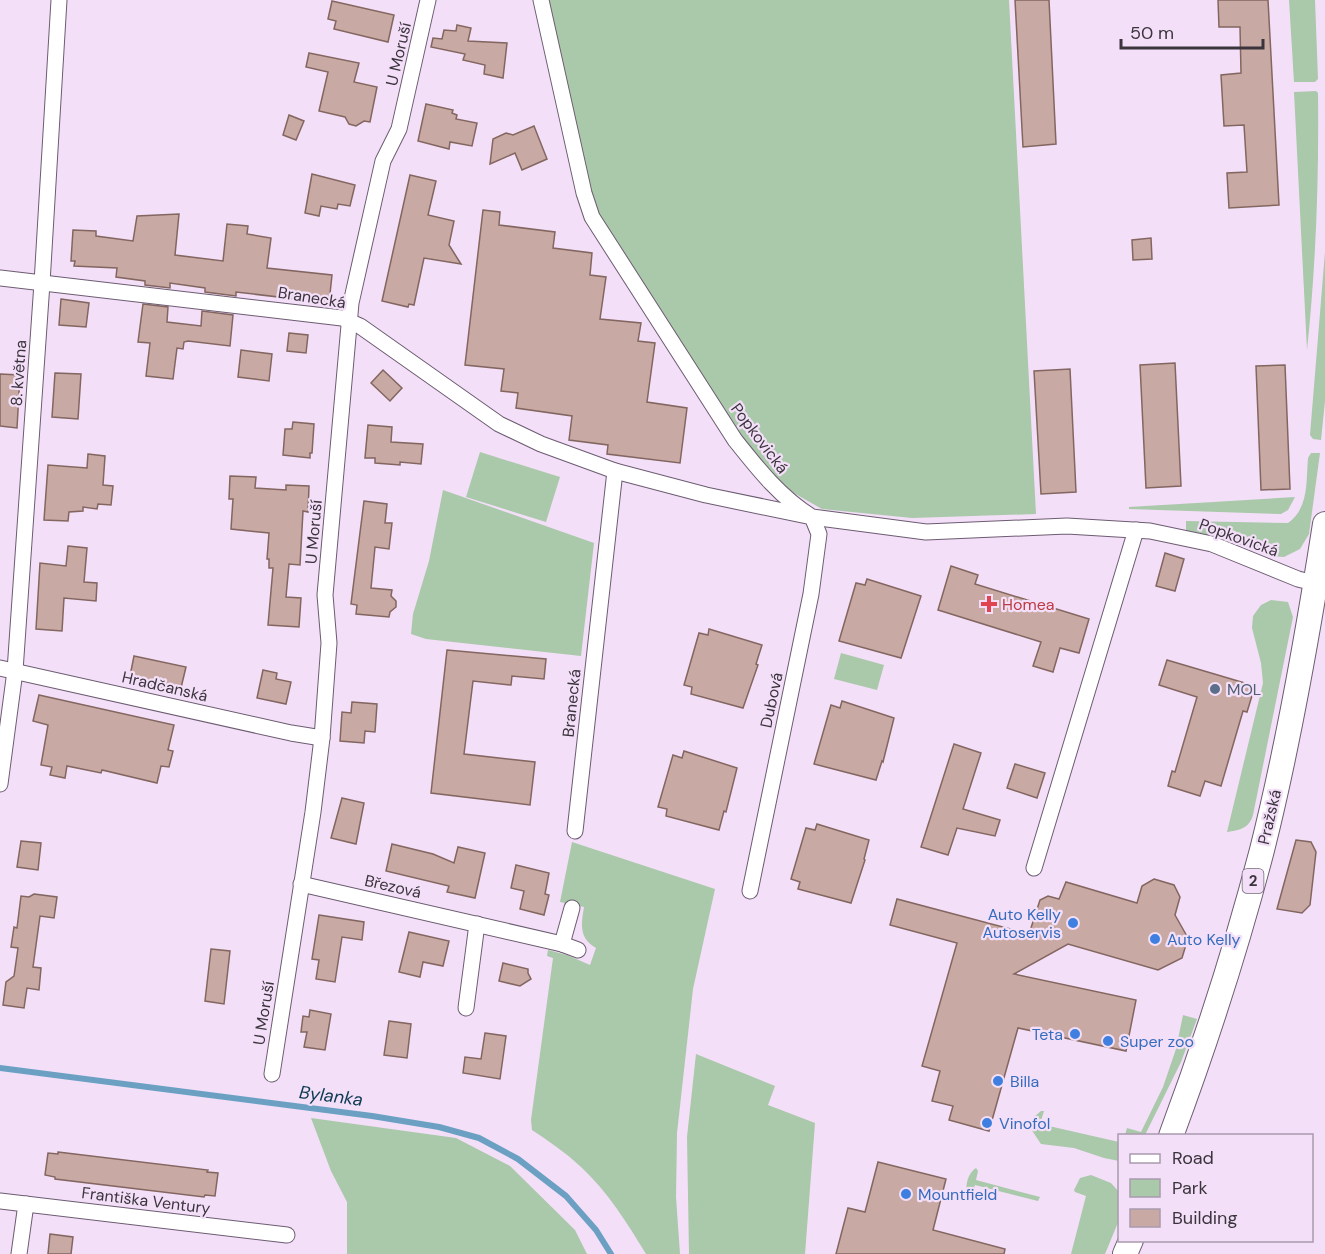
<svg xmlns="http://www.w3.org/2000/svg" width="1325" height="1254" font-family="'DM Sans',sans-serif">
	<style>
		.green { fill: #aac8aa }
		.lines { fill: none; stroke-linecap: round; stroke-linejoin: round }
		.stream { stroke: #6ba0c3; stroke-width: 6 }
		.building { fill: #c9a9a3; stroke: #836660; stroke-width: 1.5 }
		.street-casing { stroke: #6c5c71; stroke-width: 17 }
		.primary-casing { stroke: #6c5c71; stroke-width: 26 }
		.street { stroke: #fff; stroke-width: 15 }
		.primary { stroke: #fff; stroke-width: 24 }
		.health-dot { fill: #e0444e; stroke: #f3dff8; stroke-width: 2 }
		.service-dot { fill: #5c6f8a; stroke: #f3dff8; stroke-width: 2 }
		.shop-dot { fill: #3f7fe0; stroke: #f3dff8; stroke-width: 2 }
		.labels { text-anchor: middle; stroke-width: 4.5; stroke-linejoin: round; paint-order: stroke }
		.shield { fill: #f3dff8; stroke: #726775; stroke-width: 1.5 }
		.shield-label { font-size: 15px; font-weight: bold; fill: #3b343d }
		.street-label { font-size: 16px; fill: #3b343d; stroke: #f3dff8 }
		.health-label { font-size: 16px; fill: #be3a42; stroke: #f3dff8; text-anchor: start }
		.service-label { font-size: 16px; fill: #4e5e75; stroke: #f3dff8; text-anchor: start }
		.shop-label { font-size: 16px; fill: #366cbe; stroke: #f3dff8; text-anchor: start }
		.water-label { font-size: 18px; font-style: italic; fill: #0c3851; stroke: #f3dff8 }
	</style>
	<rect width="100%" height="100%" fill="#f3dff8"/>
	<g class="green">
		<path d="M549,0h460l27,514 -124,4 -90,-9 -37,-21 -41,-46 -148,-223z"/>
		<path d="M1289,0h26l3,79 -3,3h-21z"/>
		<path d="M1316,91l2,2c1,86 -2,172 -11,257l-13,-258z"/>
		<path d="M1325,252v149l-4,39 -8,-1 -3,-4z"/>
		<path d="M480,452l80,25 -14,45 -80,-25z"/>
		<path d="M1311,453h9l-11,81 -9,15 -16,8 -14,-1 -25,-10 -59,-15v-10l102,2c21,-15 18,-41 20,-65z"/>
		<path d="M443,490l151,53 -13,113 -155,-17 -15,-5 2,-20 16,-53z"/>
		<path d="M1295,497l-7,13 -7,4 -152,-5v-2z"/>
		<path d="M1271,600l17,2 5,15 -40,198c-4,14 -14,15 -26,17l36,-149 -2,-20 -9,-35 1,-12 8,-11z"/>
		<path d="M841,653l43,12 -7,25 -43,-11z"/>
		<path d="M572,842l143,47 -22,100 -16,144 -1,64 4,57h-34c-19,-31 -38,-62 -65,-87 -15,-14 -32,-26 -49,-37l-1,-10 22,-162 -6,-2 1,-6 19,5 23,10 6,-17c-17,-10 -15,-23 -12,-41l-24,-5z"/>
		<path d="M1183,1015l14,4 -16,43 -36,73h-20l2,-7 14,4 22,-45 13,-38z"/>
		<path d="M696,1054l79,32 -7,19 47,18 -10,131h-116l-2,-117z"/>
		<path d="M1041,1111h3l-4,13 79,18v19l-15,-3 -30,-10 -33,-4 -10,-15 4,-13z"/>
		<path d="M311,1118l145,20 54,28 65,64 12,24h-240v-52l-16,-31z"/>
		<path d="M976,1168l2,3 -2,9 64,17 -2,4 -63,-16 -3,9 -4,1c-4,-8 0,-22 8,-27z"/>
		<path d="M1091,1175l20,8 8,9v28l-14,34h-34l15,-58 -11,-4 -1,-2 6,-12z"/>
	</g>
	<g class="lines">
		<path class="stream" d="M0,1068l372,48 67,11 40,11 39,21 48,37 30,34 15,24"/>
	</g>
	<g class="building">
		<path d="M1015,0h34l7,144 -33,3z"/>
		<path d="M1218,0h50l11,205 -50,3 -2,-35 20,-1 -3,-47 -20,1 -3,-51 20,-2 -1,-46h-21z"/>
		<path d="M332,1l62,14 -6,27 -54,-13 2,-8 -8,-2z"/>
		<path d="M457,25l14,3 -3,13 39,2 -4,35 -19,-4 1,-9 -22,-5 2,-6 -34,-7 2,-9 9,1 2,-9 12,1z"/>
		<path d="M309,53l50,10 -5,19 23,5 -7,35 -6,-1 -8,5 -7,-2 -4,-7 -26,-6 9,-39 -22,-5z"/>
		<path d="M426,104l27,6 -1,3 5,2 -1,4 21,4 -5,23 -22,-4 -1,7 -31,-8z"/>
		<path d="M289,115l15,6 -8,19 -13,-5z"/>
		<path d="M534,126l13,33 -25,11 -7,-17 -25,11 3,-25 13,-6 7,2z"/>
		<path d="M312,174l43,11 -5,21 -12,-2 -1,5 -16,-3 -2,10 -14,-3z"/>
		<path d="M410,175l26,6 -8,34 26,6 -5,24 12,19 -37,-6 -10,47 -5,-1 -1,3 -26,-6z"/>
		<path d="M483,210l17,2 -1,13 56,7 -2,16 39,5 -2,22 16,2 -6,42 41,4 -3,18 17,2 -8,59 40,6 -7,55 -73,-9 1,-9 -39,-5 3,-24 -56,-8 2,-15 -17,-2 3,-22 -39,-4z"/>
		<path d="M179,214l-4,41 48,6 4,-37 21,2 -1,8 24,4 -4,30 65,7 -3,28 -93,-11v4l-31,-4v-4l-35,-5v5l-25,-3v-4l-29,-4 1,-9 -43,-2 1,-5h-4l2,-31 23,1v5l37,5 4,-25z"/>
		<path d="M1151,238l1,21 -19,1 -1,-20z"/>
		<path d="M61,299l28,4 -3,24 -27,-2z"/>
		<path d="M143,304l25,3 -1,15 34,4 1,-15 31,4 -3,31 -42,-5 -4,1 -1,7 -6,-1 -4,31 -27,-3 4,-33 -12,-1z"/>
		<path d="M289,333l19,2 -2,18 -19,-2z"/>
		<path d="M241,350l31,4 -3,27 -31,-4z"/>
		<path d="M1175,363l6,123 -35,2 -6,-123z"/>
		<path d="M1285,365l5,124 -29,1 -5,-124z"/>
		<path d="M1070,369l6,123 -35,2 -7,-123z"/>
		<path d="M383,370l19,18 -12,13 -19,-18z"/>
		<path d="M55,373l26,1 -3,45 -26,-2z"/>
		<path d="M0,374l20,1 -3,53 -17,-2z"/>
		<path d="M293,422l21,2 -2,29h-2v5l-27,-3 2,-26h7z"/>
		<path d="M368,425l24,2 -1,15 32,2 -2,20 -21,-2v3l-25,-2v-5h-10z"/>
		<path d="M88,454l17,2 -2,29 10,1 -2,19 -13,-1 -1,5 -14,-2v4l-14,1 -1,9 -24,-1 4,-55 39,3z"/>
		<path d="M230,476l26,1 -1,11 31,2v-5l23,1 -1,26 -5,-1 -3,54 -11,-1 -3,33 15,1 -2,29 -31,-2 5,-57h-4v-9h-2l2,-26 -38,-4 2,-30h-4z"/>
		<path d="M364,501l23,3 -2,19h7l-3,26 -14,-2 -4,41 21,2 -1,6 5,5v6l-6,5 -1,5 -33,-3 1,-9 -6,-1z"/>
		<path d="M68,546l19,2 -3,34 13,1 -1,18 -32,-3 -2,33 -26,-2 4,-66 26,3z"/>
		<path d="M1165,553l19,6 -9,32 -19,-5z"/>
		<path d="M951,566l27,9 -3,9 114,35 -10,34 -19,-5 -7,24 -20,-6 8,-24 -103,-32z"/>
		<path d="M867,579l54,17 -20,62 -62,-17 17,-58 9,2z"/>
		<path d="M709,629l53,16 -6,19 2,1 -15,43 -52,-14 1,-7 -8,-2 15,-52 9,2z"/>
		<path d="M447,650l99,9 -2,20 -32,-3 -1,9 -38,-4 -9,73 71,8 -5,43 -99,-12z"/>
		<path d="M134,656l52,11 -6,25 -51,-11z"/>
		<path d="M1167,660l88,26 -8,26 -4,-1 -22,75 -16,-5 -5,15 -32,-10 4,-15 3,1 22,-75 -38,-12z"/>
		<path d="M263,670l14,3 -1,6 15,3 -5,22 -29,-6z"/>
		<path d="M39,695l135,30 -6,25 5,1 -4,16 -8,-1 -4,17 -55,-13 -1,3 -34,-7 -2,12 -15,-3 2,-8 -11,-2 7,-40 -15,-4z"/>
		<path d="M842,701l52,17 -11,44 -1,-1 -6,19 -62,-16 17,-59 9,3z"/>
		<path d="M352,702l25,2 -2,28 -10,-1 -1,12 -24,-2 2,-29 9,1z"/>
		<path d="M954,744l27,9 -18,56 37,11 -5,16 -38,-8 -9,27 -27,-8z"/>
		<path d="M684,751l53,17 -11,44 -2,-1 -5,19 -53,-14 1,-7 -9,-2 15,-52 9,3z"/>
		<path d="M1015,764l30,9 -8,25 -30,-10z"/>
		<path d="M342,798l22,5 -8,41 -25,-6z"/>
		<path d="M817,824l52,16 -5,19 1,1 -14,43 -53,-14 2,-7 -9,-3 15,-51 9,2z"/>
		<path d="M1296,840l15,2 5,10 -6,53 -8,8 -25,-4z"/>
		<path d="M21,841l20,2 -3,27 -21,-3z"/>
		<path d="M392,844l41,10 21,9 4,-16 27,6 -10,45 -28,-6 2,-6 -63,-15z"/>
		<path d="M516,865l33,8 -4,21 4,1 -5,20 -24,-6 4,-18 -13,-3z"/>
		<path d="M1154,879l20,6 6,12 -5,18 13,23 -6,20 -24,12 -90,-26 -54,30 122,26 -10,51 -108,-23 -29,103 -40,-11 4,-14 -21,-5 8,-30 -18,-5 35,-123 -67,-18 7,-26 132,35 11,-34 8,-4 11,3 7,-17 71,21 5,-17z"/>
		<path d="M34,894l23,3 -3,21 -14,-2 -7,51 8,1 -2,22 -12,-2 -3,20 -21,-3 3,-23 8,-6 4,-28 -7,-1 3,-20 3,1 4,-32 8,1z"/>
		<path d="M319,915l45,7 -2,18 -20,-3 -7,45 -19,-3 3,-19 -7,-1z"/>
		<path d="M409,932l40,9 -6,25 -20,-4 -3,15 -21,-5z"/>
		<path d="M211,949l19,2 -6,53 -19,-3z"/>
		<path d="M503,963l25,6v4l3,6 -11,7 -21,-5z"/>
		<path d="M310,1010l21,4 -6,36 -21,-3 3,-15h-6l2,-16 6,1z"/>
		<path d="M389,1021l22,3 -4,34 -23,-3z"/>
		<path d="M485,1033l21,3 -6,43 -37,-6 2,-16 16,2z"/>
		<path d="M58,1152l150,18 -1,2 11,1 -3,23 -10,-1 -1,2 -149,-18v-2l-10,-2 3,-22 10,1z"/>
		<path d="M878,1162l68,17 -13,51 72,19 -1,5h-168l12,-46 17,4z"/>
		<path d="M50,1234l23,3 -2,17h-23z"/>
	</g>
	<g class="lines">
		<g class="street-casing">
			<g id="street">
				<path d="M541,0l43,193 8,24 143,223c23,29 45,57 77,77l114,15 141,-6 83,5 62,13 86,35 24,6"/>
				<path d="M0,278l342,40 18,8 139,98 42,20 74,27 -40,360"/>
				<path d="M615,471l91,24 106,22 7,17 -8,60 -61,297"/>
				<path d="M0,668l291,65 31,5"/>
				<path d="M0,784l15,-113 27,-388 17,-283"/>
				<path d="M1034,868l102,-338"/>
				<path d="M301,884l261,60 16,6"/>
				<path d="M562,944l10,-36"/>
				<path d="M466,1008l11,-84"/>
				<path d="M272,1074l41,-262 9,-74 7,-95 -4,-48 26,-292 32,-142 16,-32 29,-129"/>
				<path d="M0,1201l287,34"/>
				<path d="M19,1254l7,-50"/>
			</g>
		</g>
		<g class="primary-casing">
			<g id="primary">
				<path d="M1171,1136c35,-94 66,-190 91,-286 27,-107 46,-217 63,-326"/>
				<path d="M1125,1254l6,-14"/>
			</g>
		</g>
		<use href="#street" class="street"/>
		<use href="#primary" class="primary"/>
	</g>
	<path class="health-dot" d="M986 595h6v6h6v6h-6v6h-6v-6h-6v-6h6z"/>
	<circle class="service-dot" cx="1215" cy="689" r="6"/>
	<g class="shop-dot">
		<circle cx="1073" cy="923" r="6"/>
		<circle cx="1155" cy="939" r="6"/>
		<circle cx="1075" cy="1034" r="6"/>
		<circle cx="1108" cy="1041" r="6"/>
		<circle cx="998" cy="1081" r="6"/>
		<circle cx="987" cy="1123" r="6"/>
		<circle cx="906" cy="1194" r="6"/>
	</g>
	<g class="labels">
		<rect class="shield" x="1242.5" y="869" width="21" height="24" rx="4.5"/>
		<g class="shield-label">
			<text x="1253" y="886">2</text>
		</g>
		<g class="street-label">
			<text transform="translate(398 54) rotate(-77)" y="6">U Moruší</text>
			<text transform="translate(312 297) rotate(9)" y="6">Branecká</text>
			<text transform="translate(18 373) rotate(-86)" y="6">8. května</text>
			<text transform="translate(760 438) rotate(53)" y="6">Popkovická</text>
			<text transform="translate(313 532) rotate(-85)" y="6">U Moruší</text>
			<text transform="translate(1239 537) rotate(20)" y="6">Popkovická</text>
			<text transform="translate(165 686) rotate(13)" y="6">Hradčanská</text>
			<text transform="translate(771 700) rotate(-78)" y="6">Dubová</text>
			<text transform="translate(571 703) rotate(-84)" y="6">Branecká</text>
			<text transform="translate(1269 817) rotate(-77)" y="6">Pražská</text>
			<text transform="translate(393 886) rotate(13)" y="6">Březová</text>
			<text transform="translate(263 1013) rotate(-81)" y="6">U Moruší</text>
			<text transform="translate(146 1200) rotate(7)" y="6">Františka Ventury</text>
		</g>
		<g class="health-label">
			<text x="1002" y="610">Homea</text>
		</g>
		<g class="service-label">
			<text x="1227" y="695">MOL</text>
		</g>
		<g class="shop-label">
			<text x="1061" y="920" text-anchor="end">Auto Kelly<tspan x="1061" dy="18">Autoservis</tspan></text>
			<text x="1167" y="945">Auto Kelly</text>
			<text x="1063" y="1040" text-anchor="end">Teta</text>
			<text x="1120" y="1047">Super zoo</text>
			<text x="1010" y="1087">Billa</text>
			<text x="999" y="1129">Vinofol</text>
			<text x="918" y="1200">Mountfield</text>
		</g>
		<g class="water-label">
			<text transform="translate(331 1096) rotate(7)" y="6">Bylanka</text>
		</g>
	</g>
	<rect x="1118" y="1134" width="195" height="108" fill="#f3dff8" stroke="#a99bad" stroke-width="1.5"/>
	<rect x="1130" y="1154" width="30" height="9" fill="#ffffff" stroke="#a99bad" stroke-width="1.5"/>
	<text x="1172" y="1164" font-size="18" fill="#3b343d">Road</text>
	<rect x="1130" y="1179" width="30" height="18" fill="#aac8aa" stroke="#a99bad" stroke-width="1.5"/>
	<text x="1172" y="1194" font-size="18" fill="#3b343d">Park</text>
	<rect x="1130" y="1209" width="30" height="18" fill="#c9a9a3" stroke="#a99bad" stroke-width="1.5"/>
	<text x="1172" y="1224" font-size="18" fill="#3b343d">Building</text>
	<path d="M1121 39v9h142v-9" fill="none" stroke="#3b343d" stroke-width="3"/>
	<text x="1130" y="39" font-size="18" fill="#3b343d" stroke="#f3dff8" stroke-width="4.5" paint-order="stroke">50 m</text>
</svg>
